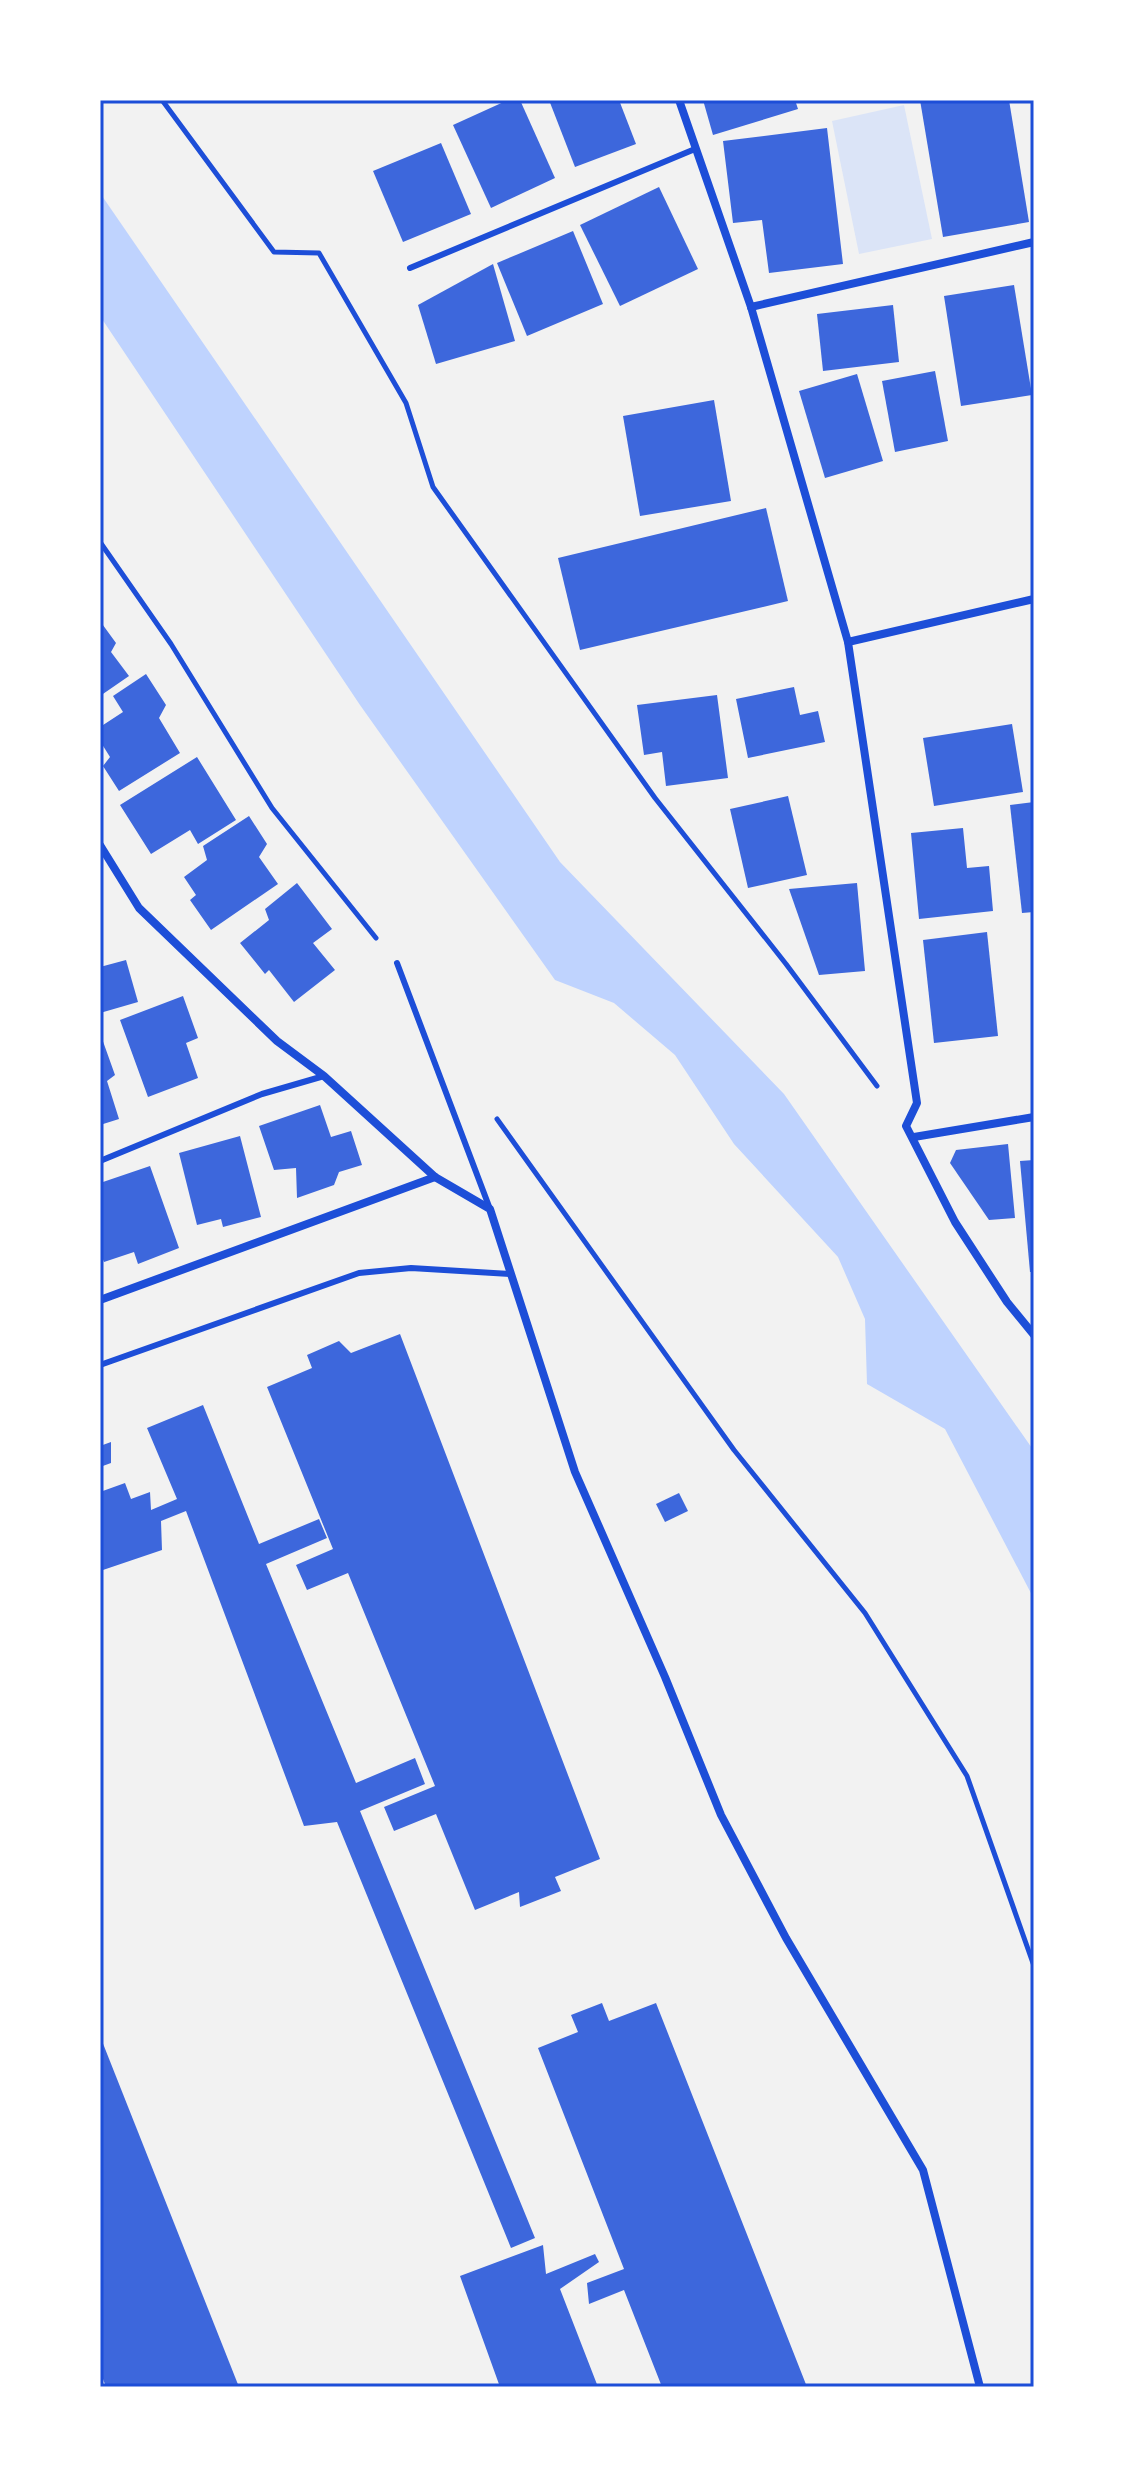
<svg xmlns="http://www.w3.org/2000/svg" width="1134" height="2487" font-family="Quicksand,sans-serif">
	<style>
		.green { fill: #dbe4f7 }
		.water { fill: #bfd3fe }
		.building { fill: #3d67dc }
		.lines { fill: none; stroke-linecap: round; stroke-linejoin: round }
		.path { stroke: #1d4ed8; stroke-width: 5 }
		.service { stroke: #1d4ed8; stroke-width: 6 }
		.minor { stroke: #1d4ed8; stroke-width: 8 }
		.neatline { fill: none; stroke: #1d4ed8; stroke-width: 3 }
	</style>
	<rect width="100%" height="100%" fill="#f2f2f2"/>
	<path class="green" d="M904,105l28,134 -73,15 -27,-133z"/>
	<path class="water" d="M100,193l460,669 224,232 250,357v148l-89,-170 -78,-45 -2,-65 -27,-62 -104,-113 -59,-89 -61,-52 -59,-23 -195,-275 -260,-389z"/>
	<g class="building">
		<path d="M508,100h12l35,78 -64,30 -38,-83z"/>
		<path d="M549,100h70l17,44 -61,23z"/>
		<path d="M703,100h92l3,9 -85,26z"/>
		<path d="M920,100h89l20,122 -86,15z"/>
		<path d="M827,128l16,136 -74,9 -7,-53 -29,3 -10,-82z"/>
		<path d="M441,143l30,71 -68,28 -30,-71z"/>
		<path d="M659,187l39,82 -78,37 -40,-81z"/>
		<path d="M573,231l30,73 -76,32 -30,-73z"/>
		<path d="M493,264l22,77 -79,23 -18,-59z"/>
		<path d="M1014,285l18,110 -71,11 -17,-110z"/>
		<path d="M893,305l6,57 -76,9 -6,-57z"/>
		<path d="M935,371l13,70 -53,11 -13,-71z"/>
		<path d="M857,374l26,87 -58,17 -26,-87z"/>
		<path d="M714,400l17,101 -91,15 -17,-100z"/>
		<path d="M766,508l22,93 -208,49 -22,-92z"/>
		<path d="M100,621l16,22 -5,9 18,24 -29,20z"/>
		<path d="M146,674l20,31 -7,13 21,35 -61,38 -16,-25 7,-9 -10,-16v-14l23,-15 -10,-16z"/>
		<path d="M794,687l6,28 18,-4 7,31 -77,16 -12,-59z"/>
		<path d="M717,695l11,83 -62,8 -4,-34 -18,3 -7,-50z"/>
		<path d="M1012,724l11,68 -89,14 -11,-68z"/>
		<path d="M197,757l39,63 -38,24 -8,-14 -39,24 -31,-49z"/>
		<path d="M788,796l19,79 -59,13 -18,-79z"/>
		<path d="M1034,802v110l-12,1 -12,-108z"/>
		<path d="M249,816l18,28 -8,13 19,27 -67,46 -21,-30 6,-5 -12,-18 23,-17 -4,-14z"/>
		<path d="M963,828l4,40 22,-2 4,45 -74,8 -8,-86z"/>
		<path d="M297,883l35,46 -19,14 22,27 -41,32 -25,-32 -4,4 -25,-31 29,-23 -4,-11z"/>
		<path d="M857,883l8,88 -46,4 -30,-86z"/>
		<path d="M987,932l11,104 -64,7 -11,-103z"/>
		<path d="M126,960l12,42 -38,11v-46z"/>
		<path d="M183,996l15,42 -12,5 12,35 -50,19 -28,-77z"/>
		<path d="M100,1033l15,42 -8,6 12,38 -19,6z"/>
		<path d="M320,1105l11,32 20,-6 11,34 -23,7 -5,13 -37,13 -1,-30 -22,2 -15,-44z"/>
		<path d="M240,1136l21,81 -38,10 -2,-8 -24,6 -18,-72z"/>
		<path d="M1008,1144l7,74 -26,2 -39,-57 6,-13z"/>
		<path d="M1034,1160v112h-4l-10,-111z"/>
		<path d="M150,1166l29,82 -41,16 -4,-12 -30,10 -4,-10v-69z"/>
		<path d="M400,1334l200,525 -45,18 6,14 -41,16 -1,-15 -44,18 -39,-96 -42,17 -10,-24 51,-21 -87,-213 -41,17 -11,-25 37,-16 -66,-162 45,-19 -5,-13 32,-14 12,12z"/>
		<path d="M203,1405l56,139 60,-25 8,19 -61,26 90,219 59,-25 10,26 -65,27 175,427 -24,10 -174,-426 -33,4 -118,-315 -25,10 1,29 -62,21v-79l25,-9 6,16 19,-7 1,18 26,-11 -30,-71z"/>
		<path d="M111,1442v21l-11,4v-21z"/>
		<path d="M679,1493l9,18 -23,11 -9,-18z"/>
		<path d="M602,2003l7,18 47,-18 151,384h-145l-38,-97 -35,14 -2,-21 37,-14 -86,-221 40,-16 -7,-17z"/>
		<path d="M100,2036l139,351h-133l-6,-16z"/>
		<path d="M543,2245l3,29 49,-20 4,8 -39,27 38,98h-98l-40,-111z"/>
	</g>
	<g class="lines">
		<g class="path">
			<path d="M162,100l112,152 45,1 87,150 27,84 222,311 131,166 91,122"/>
			<path d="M100,542l71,102 101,164 104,130"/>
			<path d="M497,1119l237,331 131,163 102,163 67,190"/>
		</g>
		<g class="service">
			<path d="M410,268l285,-119"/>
			<path d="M397,963l93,246"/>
			<path d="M100,1161l162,-67 62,-18"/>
			<path d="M100,1365l259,-92 52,-5 99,6"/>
		</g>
		<g class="minor">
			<path d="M679,100l72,207 97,335"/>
			<path d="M751,307l283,-65"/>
			<path d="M1034,599l-186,43 69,461 -11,23 49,96 52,80 27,33"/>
			<path d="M100,845l39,63 138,133 47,35 111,101 55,32 85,263 90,205 56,138 65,123 137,232 57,217"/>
			<path d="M914,1137l120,-20"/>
			<path d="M100,1300l335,-123"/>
		</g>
	</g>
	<rect width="1134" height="2487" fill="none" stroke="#ffffff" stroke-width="204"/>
	<rect x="102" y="102" width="930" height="2283" class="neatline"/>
</svg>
